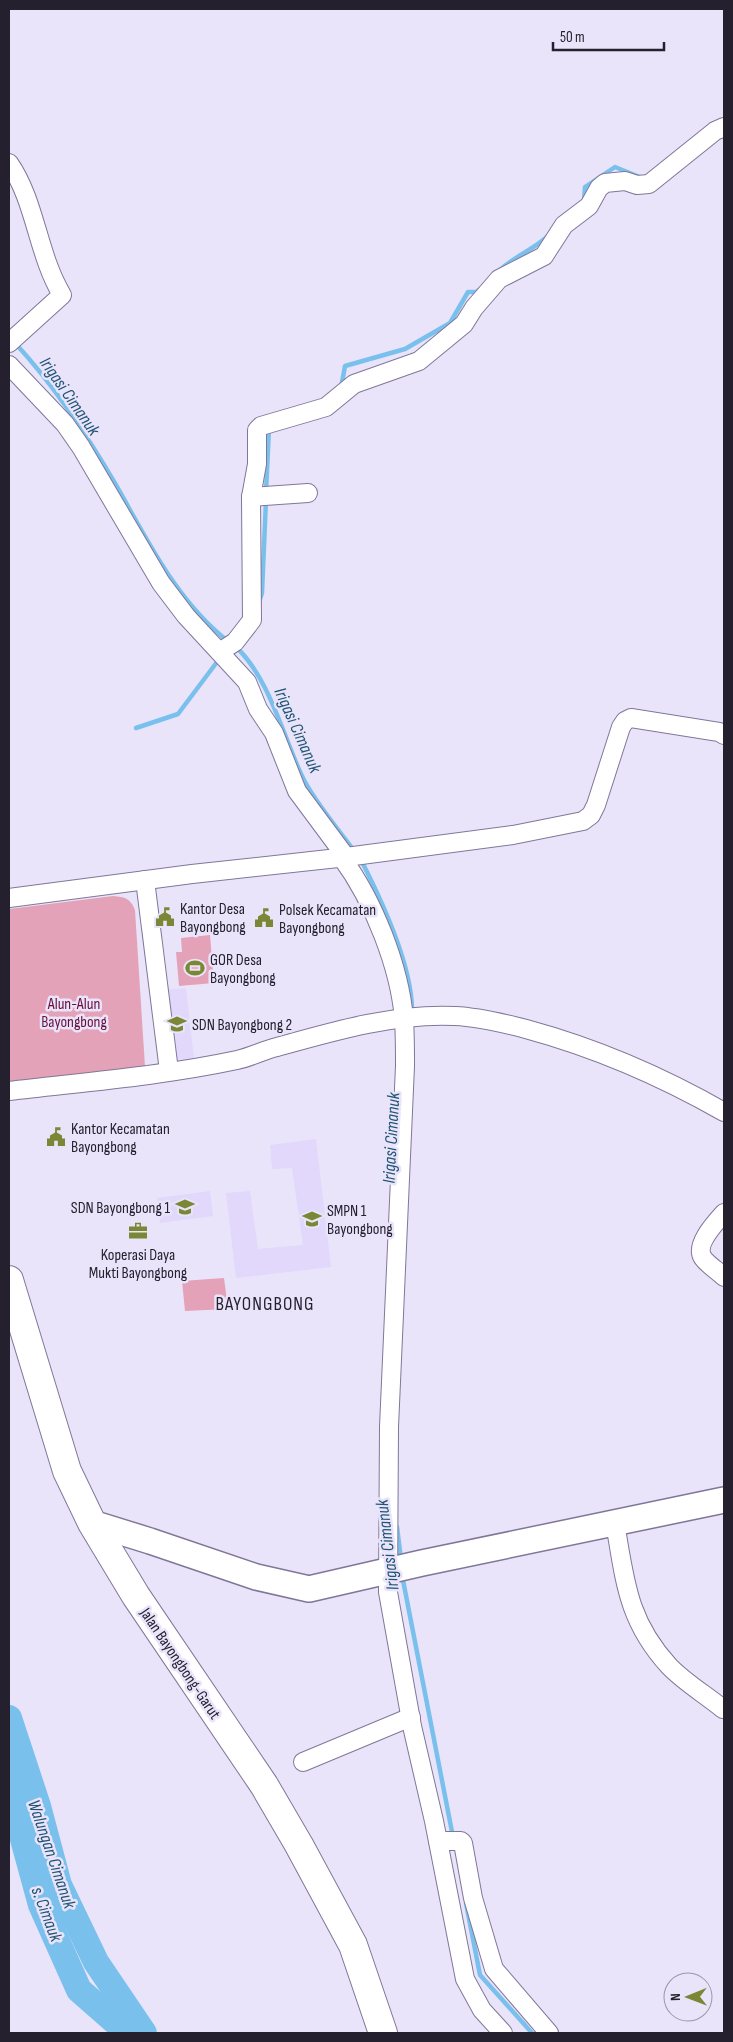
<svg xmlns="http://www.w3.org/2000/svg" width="733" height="2042" font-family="'Sofia Sans Condensed',sans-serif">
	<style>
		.built { fill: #e1d8fb }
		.green { fill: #e3a2b7 }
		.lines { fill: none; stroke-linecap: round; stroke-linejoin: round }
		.stream { stroke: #79c0ed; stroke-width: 4.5 }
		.river { stroke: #79c0ed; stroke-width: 26 }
		.street-casing { stroke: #807798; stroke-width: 20 }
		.secondary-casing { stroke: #807798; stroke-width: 28 }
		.primary-casing { stroke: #807798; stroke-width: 30 }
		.street { stroke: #fff; stroke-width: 18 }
		.secondary { stroke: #fff; stroke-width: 25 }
		.primary { stroke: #fff; stroke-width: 28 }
		.labels { text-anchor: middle; stroke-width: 5; stroke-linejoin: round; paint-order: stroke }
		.poi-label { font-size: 16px; fill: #24202e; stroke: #eae4fa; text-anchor: start }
		.park-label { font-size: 16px; fill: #69103a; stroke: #eae4fa }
		.street-label { font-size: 16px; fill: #24202e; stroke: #eae4fa }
		.water-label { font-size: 18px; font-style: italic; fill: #205574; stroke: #eae4fa }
		.quarter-label { font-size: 19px; letter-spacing: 1px; fill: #24202e; stroke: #eae4fa }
	</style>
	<rect width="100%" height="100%" fill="#eae4fa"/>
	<g class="built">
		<path d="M186,988l8,70 -25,3 -8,-71z"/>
		<path d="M316,1139l15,128 -95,11 -10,-85 24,-2 8,58 45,-4 -11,-77 -20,1 -2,-24z"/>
		<path d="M210,1191l3,25 -53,7 -3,-25z"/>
	</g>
	<g class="green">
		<path d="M113,896c12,1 17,2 22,14l10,157 -136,23v-181z"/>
		<path d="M210,935l4,48 -35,3 -3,-34h6l-1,-14z"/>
		<path d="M224,1278l4,31 -43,2 -3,-30z"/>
	</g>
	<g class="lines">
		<g class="stream">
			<path d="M584,201l1,-14 30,-20 27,11"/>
			<path d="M500,270c15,-14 33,-20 48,-34"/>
			<path d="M15,343c39,42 72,92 101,142 32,56 61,117 113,157"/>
			<path d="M341,388l4,-22 60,-17 45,-26 18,-31h8l4,-3"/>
			<path d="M266,492l3,-64"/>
			<path d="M259,602l3,-9 4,-93"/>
			<path d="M235,646c34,31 48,90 67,130 11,24 37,54 53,76"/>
			<path d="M136,728l42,-14 42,-56"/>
			<path d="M361,860c21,41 52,108 51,153"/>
			<path d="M397,1527l4,32"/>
			<path d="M402,1575l51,262"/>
			<path d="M466,1903l14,72 52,58"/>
		</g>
		<g class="river">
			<path d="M9,1718l29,88 21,79 37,77 48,71"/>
			<path d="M9,1771l8,46 24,88 38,85 49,43"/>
		</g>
		<g class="street-casing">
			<g id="street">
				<path d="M9,163c27,39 28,90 53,132l-53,48"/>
				<path d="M9,365l56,59 16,23 80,136 25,33 61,66 11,27 16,24 23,58 49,66 -4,1"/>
				<path d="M251,497l57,-4"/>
				<path d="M221,651l14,-9 17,-22 -1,-123 6,-33v-34l4,-4 65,-19 28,-23 65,-23 45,-37 10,-16 25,-29 45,-23 20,-31 25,-19 10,-18 6,-5 20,-2 12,4 12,-1 66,-53 9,-4"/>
				<path d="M346,857l167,-22 70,-14 8,-6 5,-10 25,-78 4,-6 6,-3 88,14 5,3"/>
				<path d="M145,880l24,191"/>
				<path d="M9,898l183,-24 146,-16h4c31,42 58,109 62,162 1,15 1,31 1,46l-16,361 -1,165 24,134 22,95 31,158 17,31 21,23"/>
				<path d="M9,1091c76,-9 153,-15 228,-31 14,-3 27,-10 40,-13 57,-16 119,-34 178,-31 24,1 48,7 71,13 70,19 135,47 198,83"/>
				<path d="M724,1213c-8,9 -30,32 -21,45 5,7 15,13 21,19"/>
				<path d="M615,1523c10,57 12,97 54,143 15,16 37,29 54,43"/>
				<path d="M303,1762l108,-45"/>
				<path d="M438,1841h23l2,2 10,55 21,71 55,64"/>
			</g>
		</g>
		<g class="secondary-casing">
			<path id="secondary" d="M92,1523l58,18 106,36 53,12 113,-26 302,-63"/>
		</g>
		<g class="primary-casing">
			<path id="primary" d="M9,1280l58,191 25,52 44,73 128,189 35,60 54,100 30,88"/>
		</g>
		<use href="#street" class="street"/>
		<use href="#secondary" class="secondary"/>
		<use href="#primary" class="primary"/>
	</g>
	<defs>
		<g id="civic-bare" transform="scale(1.5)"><path d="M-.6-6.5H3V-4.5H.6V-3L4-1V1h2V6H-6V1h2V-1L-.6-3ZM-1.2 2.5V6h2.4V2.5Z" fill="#7a8836" stroke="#eae4fa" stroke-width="2.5" paint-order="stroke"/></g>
		<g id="stadium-bare" transform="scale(1.5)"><path d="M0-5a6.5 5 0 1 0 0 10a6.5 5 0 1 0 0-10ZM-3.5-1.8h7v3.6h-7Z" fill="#7a8836" stroke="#eae4fa" stroke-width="2.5" paint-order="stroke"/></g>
		<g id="school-bare" transform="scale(1.5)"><path d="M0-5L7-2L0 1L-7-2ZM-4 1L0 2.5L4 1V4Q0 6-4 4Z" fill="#7a8836" stroke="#eae4fa" stroke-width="2.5" paint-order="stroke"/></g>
		<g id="office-bare" transform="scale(1.5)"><path d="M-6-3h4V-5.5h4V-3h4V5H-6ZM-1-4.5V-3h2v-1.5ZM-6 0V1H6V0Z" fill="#7a8836" stroke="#eae4fa" stroke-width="2.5" paint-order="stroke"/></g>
	</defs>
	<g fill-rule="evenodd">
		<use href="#civic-bare" x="165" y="917"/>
		<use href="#civic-bare" x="264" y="918"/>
		<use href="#stadium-bare" x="195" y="968"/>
		<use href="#school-bare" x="177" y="1024"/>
		<use href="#civic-bare" x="56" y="1137"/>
		<use href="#school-bare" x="185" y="1207"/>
		<use href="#school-bare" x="312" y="1219"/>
		<use href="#office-bare" x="138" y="1231"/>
	</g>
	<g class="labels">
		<g class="poi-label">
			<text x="180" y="914">Kantor Desa<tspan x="180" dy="18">Bayongbong</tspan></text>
			<text x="279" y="915">Polsek Kecamatan<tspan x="279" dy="18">Bayongbong</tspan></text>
			<text x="210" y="965">GOR Desa<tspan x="210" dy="18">Bayongbong</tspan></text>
			<text x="192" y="1030">SDN Bayongbong 2</text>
			<text x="71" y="1134">Kantor Kecamatan<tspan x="71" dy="18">Bayongbong</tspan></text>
			<text x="170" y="1213" text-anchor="end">SDN Bayongbong 1</text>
			<text x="327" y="1216">SMPN 1<tspan x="327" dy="18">Bayongbong</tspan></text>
			<text x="138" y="1260" text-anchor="middle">Koperasi Daya<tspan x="138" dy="18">Mukti Bayongbong</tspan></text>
		</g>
		<g class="park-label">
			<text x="74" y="1009">Alun-Alun<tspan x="74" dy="18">Bayongbong</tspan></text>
		</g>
		<g class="street-label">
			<text transform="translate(181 1663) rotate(56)" y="6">Jalan Bayongbong-Garut</text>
		</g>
		<g class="water-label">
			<text transform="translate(70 396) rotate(55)" y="6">Irigasi Cimanuk</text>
			<text transform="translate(298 730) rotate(66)" y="6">Irigasi Cimanuk</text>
			<text transform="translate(391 1138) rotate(-87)" y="6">Irigasi Cimanuk</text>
			<text transform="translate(387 1545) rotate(-97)" y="6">Irigasi Cimanuk</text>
			<text transform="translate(52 1854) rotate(71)" y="6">Walungan Cimanuk</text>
			<text transform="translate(47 1914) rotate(69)" y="6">s. Cimauk</text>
		</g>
		<g class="quarter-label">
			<text x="265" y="1310">BAYONGBONG</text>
		</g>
	</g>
	<rect width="733" height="2042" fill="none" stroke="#24202e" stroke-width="20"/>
	<g transform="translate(688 1997) rotate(269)"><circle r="24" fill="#eae4fa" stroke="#9b96a8"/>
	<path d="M0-4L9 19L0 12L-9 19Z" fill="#7a8836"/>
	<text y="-8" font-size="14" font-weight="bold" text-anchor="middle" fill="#24202e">N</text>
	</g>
	<path d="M553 42v8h111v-8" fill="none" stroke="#24202e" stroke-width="2.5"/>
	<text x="560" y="42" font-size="15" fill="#24202e" stroke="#eae4fa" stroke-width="4" paint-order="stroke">50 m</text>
</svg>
